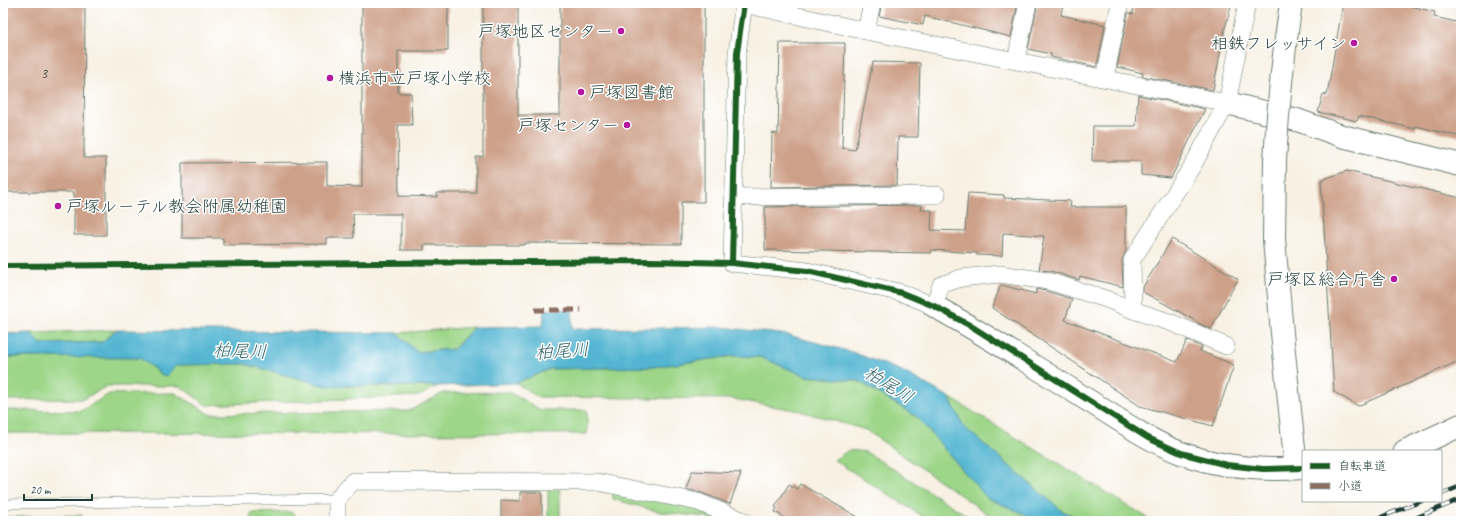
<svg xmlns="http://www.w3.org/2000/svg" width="1464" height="524" font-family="Caveat,'Klee One',sans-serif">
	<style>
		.green { fill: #9dd689; stroke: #5e8a5e }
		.water { fill: #52b5d1; stroke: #387982 }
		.building { fill: #cda089 }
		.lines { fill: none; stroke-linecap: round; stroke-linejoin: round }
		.service-casing { stroke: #6b7c71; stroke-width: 10 }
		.minor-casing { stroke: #6b7c71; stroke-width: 18 }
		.tertiary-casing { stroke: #6b7c71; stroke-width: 24 }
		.service { stroke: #fff; stroke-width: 9 }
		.minor { stroke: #fff; stroke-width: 17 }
		.tertiary { stroke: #fff; stroke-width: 22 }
		.rail-casing { stroke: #1f3d34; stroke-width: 4.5 }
		.rail { stroke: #fff; stroke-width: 3; stroke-dasharray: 9; stroke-linecap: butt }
		.tertiary-bridge-casing { stroke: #6b7c71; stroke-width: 24; stroke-linecap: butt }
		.tertiary-bridge { stroke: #fff; stroke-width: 22 }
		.quiet { stroke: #8d6e63; stroke-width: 5; stroke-dasharray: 10 5; stroke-linecap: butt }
		.cycleway-casing { stroke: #fff; stroke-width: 8 }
		.cycleway { stroke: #1b5e20; stroke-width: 6 }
		.poi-dot { fill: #b5179e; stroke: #fff; stroke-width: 1.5 }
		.labels { text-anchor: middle; stroke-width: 3; stroke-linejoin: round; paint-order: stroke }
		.number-label { font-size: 15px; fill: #4a5649 }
		.poi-label { font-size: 17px; fill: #1f3d34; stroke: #fff; text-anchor: end }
		.water-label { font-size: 18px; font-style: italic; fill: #2e6163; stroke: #fff }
	</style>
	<rect width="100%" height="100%" fill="#fff"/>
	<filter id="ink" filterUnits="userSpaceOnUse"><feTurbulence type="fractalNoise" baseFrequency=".025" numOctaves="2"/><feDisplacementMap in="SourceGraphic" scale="8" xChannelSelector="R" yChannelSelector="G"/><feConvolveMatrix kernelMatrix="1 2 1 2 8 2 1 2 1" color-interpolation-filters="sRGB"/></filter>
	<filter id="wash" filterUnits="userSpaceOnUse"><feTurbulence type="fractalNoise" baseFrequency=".012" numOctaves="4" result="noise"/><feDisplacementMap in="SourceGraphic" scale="16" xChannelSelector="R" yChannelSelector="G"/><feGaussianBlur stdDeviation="0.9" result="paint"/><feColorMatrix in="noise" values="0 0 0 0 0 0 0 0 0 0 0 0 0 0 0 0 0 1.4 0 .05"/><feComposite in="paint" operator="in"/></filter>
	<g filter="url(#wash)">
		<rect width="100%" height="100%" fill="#f8f1e3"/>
		<g class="green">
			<path d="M474,327l-20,22 -37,3 -20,-19z"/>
			<path d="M116,330l-14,12 -61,2 -10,-11z"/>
			<path d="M733,356l27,1 46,19 52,5 59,36 70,81 54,23h-43l-132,-91 -66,-19 -67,-12 -195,-2 -22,-14 34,-14 103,-2z"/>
			<path d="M11,357l129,1 24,19 13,-12 68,-1 81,22h112l-19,10 -213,9 -26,-19h-73l-24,13 -80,1v-41z"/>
			<path d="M509,392l32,18h46v24l-584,-1v-23l78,1 28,-17 66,-1 35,21 199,-3 34,-18z"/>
			<path d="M949,397l204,124h-66l-25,-10 -98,-84z"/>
			<path d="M849,450l17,2 110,69h-46l-96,-61z"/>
			<path d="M548,489l12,1v31h-12z"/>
			<path d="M613,491l82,16 34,14h-16l-6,-4 -47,-5 -47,-13z"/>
			<path d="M292,512l8,9h-49v-8z"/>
			<path d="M82,515v6h-77v-4z"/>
		</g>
		<path class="water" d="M572,309v20l150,-2 66,8 64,17 50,19 47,26 15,30 98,84 25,10h-46l-54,-23 -70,-81 -58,-36 -53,-5 -46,-19 -27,-1 -80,11 -103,2 -34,14 -78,3h-112l-81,-22 -68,1 -12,12 -25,-19 -129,-1 -8,2v-25l28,-1 10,11 61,-2 14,-12 281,3 20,19 37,-3 20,-22 69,-1 1,-16z"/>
		<g id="blocks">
			<g class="building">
				<path d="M3,3h82l-1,155h22v77h-32v-43h-71z"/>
				<path d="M362,3h86v48h-50v42h13l1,32h-14l1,71 38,1v-4h39v-36h7v-154h35v112h42v-112h144v199h-23v42l-156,-1v2h-101v5h-23v-36h-48l1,24h-27v6l-104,1v-7h-41v-75l145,-1v24l35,1z"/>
				<path d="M882,3h136l-7,34 -86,-21 -2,9 -44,-9z"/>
				<path d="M1038,3h25l-2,12 44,10 -8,42 -46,-10v-3l-23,-5z"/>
				<path d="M1134,3h98l-7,25 -12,62 -71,-14 1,-3 -26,-6 11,-54 5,1z"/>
				<path d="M1343,3h56l36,9 -1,5 27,6v114l-45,-11v3l-57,-13 -2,5 -39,-9 5,-18 4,1z"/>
				<path d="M780,43h65l-3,105 13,2 18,-88 47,1 -2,74h-20l-1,48 -126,2 1,-54 6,1z"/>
				<path d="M1138,95l67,14 -34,69 -30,-3v-14h-49l1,-35h43z"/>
				<path d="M1347,171l114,27v162l-103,46 -24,-14 -13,-212z"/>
				<path d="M968,193l36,2v3l67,3 -1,6h56v44l-4,9 1,27 -43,-11 -1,4 -28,-9 -12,-1 5,-34 -41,-3 -1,23 -25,-1v-2l-46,-3v3l-166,-3v-43l157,-2 -1,5h11l-1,20 34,1z"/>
				<path d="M1172,239l66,40 -27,50 -15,-7v-1l-53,-29v-5z"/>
				<path d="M1001,285l35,9v-5l10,2 26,8 -7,21 112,42 10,-22 15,7 -2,4 34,14 -21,61 -73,-20 -148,-98z"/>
				<path d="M692,471l49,2 -11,31 -28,-11 -16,-4z"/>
				<path d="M789,484l8,5 3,-5 65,37h-75l-15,-9 2,-4 -2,-1z"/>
				<path d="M520,492h22v29h-41v-21l19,1z"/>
			</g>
		</g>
	</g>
	<g filter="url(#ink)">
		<use href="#blocks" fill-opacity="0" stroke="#6b7c71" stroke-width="1"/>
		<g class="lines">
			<g class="service-casing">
				<path id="service" d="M3,504l334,-5"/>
			</g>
			<g class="minor-casing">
				<g id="minor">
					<path d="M744,3l-7,50 -5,210 75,8 95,22 32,13 7,-21 20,-7 39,-4 48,7 58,18 27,11 39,13 54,23"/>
					<path d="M744,4l122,27 361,72"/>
					<path d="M866,31l6,-28"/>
					<path d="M1016,60l12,-57"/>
					<path d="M1105,78l15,-75"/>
					<path d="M735,197l202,-2"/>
					<path d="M1133,310l-1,-50 61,-95 34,-62 20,-100"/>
					<path d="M337,521v-22l16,-18 244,1 101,20 46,19"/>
				</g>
			</g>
			<g class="tertiary-casing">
				<g id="tertiary">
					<path d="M1227,103l70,17 45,16 119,29"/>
					<path d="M1275,160l-1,79 8,94 14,135"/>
					<path d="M934,306c52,29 102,61 152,93 31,19 61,41 95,54 38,14 81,18 122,15"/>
					<path d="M1405,451l56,-26"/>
				</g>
			</g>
			<use href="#service" class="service"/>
			<use href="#minor" class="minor"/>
			<use href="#tertiary" class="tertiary"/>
			<g class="rail-casing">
				<g id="rail">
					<path d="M1441,494l20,-8"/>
					<path d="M1371,521l51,-20"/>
					<path d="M1408,521l53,-22"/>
				</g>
			</g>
			<use href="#rail" class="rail"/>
			<g class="tertiary-bridge-casing">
				<path id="tertiary-bridge" d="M1275,160c3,-53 8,-105 16,-157"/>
			</g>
			<use href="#tertiary-bridge" class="tertiary-bridge"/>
			<path class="quiet" d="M535,310h46"/>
			<g class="cycleway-casing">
				<g id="cycleway">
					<path d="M732,263l5,-210 7,-50"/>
					<path d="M3,266l649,-5 80,2 75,8 95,22 32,13 37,20 177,112 33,15 46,12 36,4 40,-1"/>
				</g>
			</g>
			<use href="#cycleway" class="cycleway"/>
		</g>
	</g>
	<g class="poi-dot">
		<circle cx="621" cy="31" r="4"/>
		<circle cx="1354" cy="43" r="4"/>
		<circle cx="330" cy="78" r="4"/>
		<circle cx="581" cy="92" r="4"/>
		<circle cx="627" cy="125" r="4"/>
		<circle cx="58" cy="206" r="4"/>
		<circle cx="1394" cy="279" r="4"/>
	</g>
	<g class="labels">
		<g class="number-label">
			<text x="44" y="78">3</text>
		</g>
		<g class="poi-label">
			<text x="613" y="37">戸塚地区センター</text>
			<text x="1346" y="49">相鉄フレッサイン</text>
			<text x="338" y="84" text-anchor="start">横浜市立戸塚小学校</text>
			<text x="589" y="98" text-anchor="start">戸塚図書館</text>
			<text x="619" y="131">戸塚センター</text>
			<text x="66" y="212" text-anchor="start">戸塚ルーテル教会附属幼稚園</text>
			<text x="1386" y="285">戸塚区総合庁舎</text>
		</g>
		<g class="water-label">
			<text transform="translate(240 351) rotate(2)" y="6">柏尾川</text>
			<text transform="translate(562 351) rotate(-4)" y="6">柏尾川</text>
			<text transform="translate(889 385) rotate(32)" y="6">柏尾川</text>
		</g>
	</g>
	<rect width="1464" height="524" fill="none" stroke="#fff" stroke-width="16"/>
	<rect x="1302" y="450" width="140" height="52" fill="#ffffff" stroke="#a5b1ae"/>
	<rect x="1310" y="463" width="20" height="6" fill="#1b5e20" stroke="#a5b1ae"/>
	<text x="1338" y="470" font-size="12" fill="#1f3d34">自転車道</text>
	<rect x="1310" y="483" width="20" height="6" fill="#8d6e63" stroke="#a5b1ae"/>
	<text x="1338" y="490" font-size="12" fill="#1f3d34">小道</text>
	<path d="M24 494v6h68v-6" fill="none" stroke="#1f3d34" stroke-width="2"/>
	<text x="30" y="494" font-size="12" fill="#1f3d34" stroke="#ffffff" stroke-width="3" paint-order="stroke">20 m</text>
</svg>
